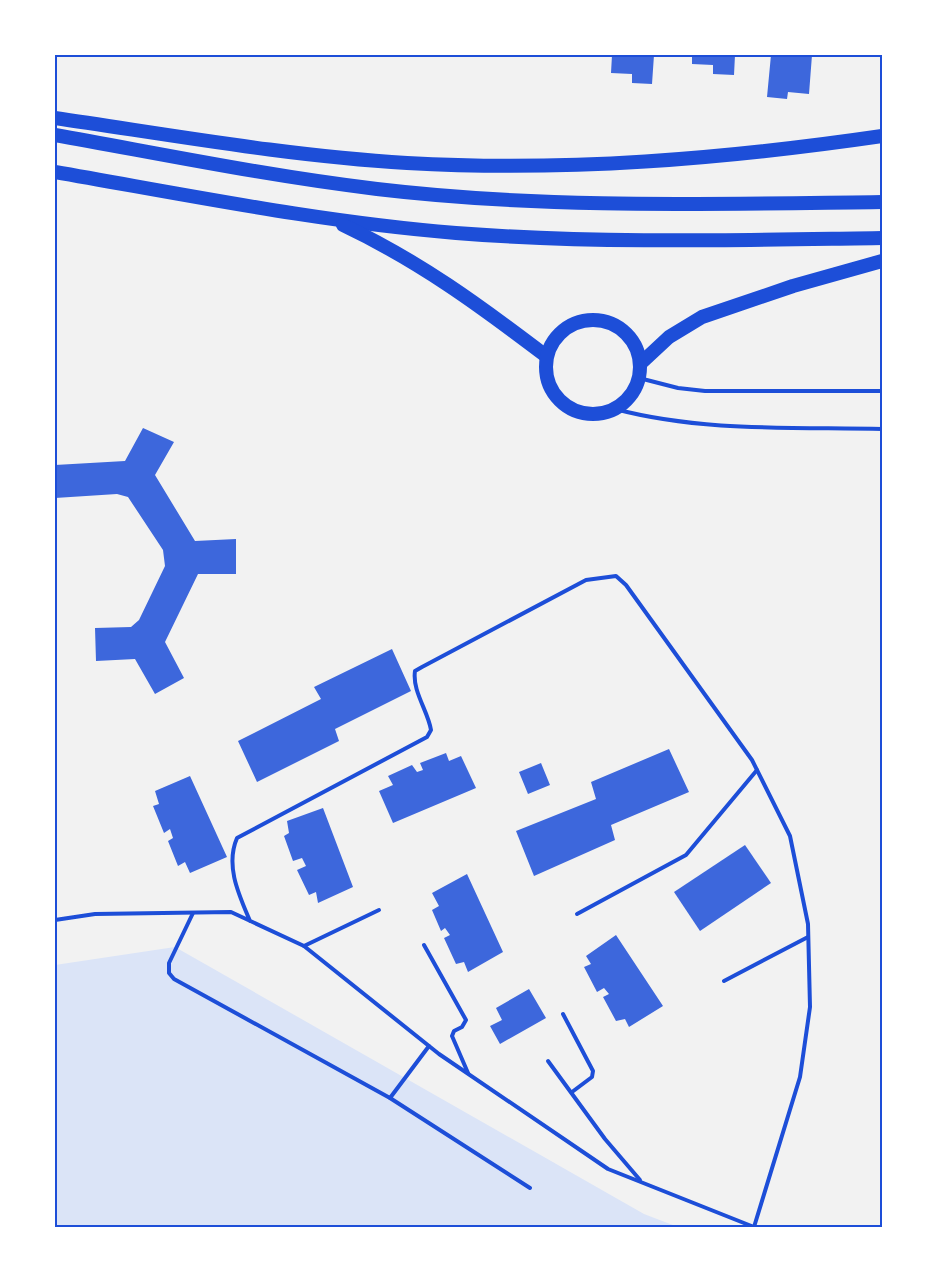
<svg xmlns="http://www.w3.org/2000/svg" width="937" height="1282" font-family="'Asap Condensed',sans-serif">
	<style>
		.green { fill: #dbe4f7 }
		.building { fill: #3d67dc }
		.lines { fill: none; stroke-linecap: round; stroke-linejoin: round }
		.service { stroke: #1d4ed8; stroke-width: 4 }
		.trunk { stroke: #1d4ed8; stroke-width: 14 }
		.neatline { fill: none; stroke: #1d4ed8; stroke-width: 2 }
	</style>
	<rect width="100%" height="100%" fill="#f2f2f2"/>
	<path class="green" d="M175,947l469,267 34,13h-623v-262z"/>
	<g class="building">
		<path d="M612,55h42l-2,29 -20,-1v-9l-21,-1z"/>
		<path d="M692,55h43l-1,20 -21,-1v-9l-21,-1z"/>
		<path d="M771,55h41l-3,39 -21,-2 -1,7 -20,-2z"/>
		<path d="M143,428l31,14 -19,33 40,66 41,-2v35h-38l-33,68 19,36 -29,16 -20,-35 -39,2 -1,-33 36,-1 8,-7 26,-54 -2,-16 -35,-53 -11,-3 -62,4v-33l70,-4z"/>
		<path d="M392,649l19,42 -76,38 4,12 -82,41 -19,-41 83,-42 -7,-12z"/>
		<path d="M669,749l20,43 -78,33 4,15 -81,36 -18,-45 80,-32 -5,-17z"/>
		<path d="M446,753l3,8 12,-5 15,32 -83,35 -14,-32 14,-6 -5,-9 24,-11 5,7 6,-2 -3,-7z"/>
		<path d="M541,763l9,22 -22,9 -9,-22z"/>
		<path d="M190,776l37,81 -37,16 -5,-11 -7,4 -10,-25 5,-3 -3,-9 -6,4 -11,-27 6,-2 -4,-13z"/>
		<path d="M323,808l30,79 -35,16 -2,-11 -7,3 -12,-25 9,-4 -4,-8 -9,3 -9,-25 5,-3 -2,-12z"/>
		<path d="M745,845l26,38 -71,48 -26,-39z"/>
		<path d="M467,874l36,78 -35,20 -4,-10 -8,2 -12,-26 6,-3 -5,-7 -4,3 -9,-21 7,-4 -7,-13z"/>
		<path d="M616,935l47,71 -34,21 -4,-8 -9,2 -13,-24 6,-3 -5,-6 -7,4 -13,-25 7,-3 -5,-8z"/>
		<path d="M529,989l17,29 -46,26 -10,-18 12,-6 -6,-12z"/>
	</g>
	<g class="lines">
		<g class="service">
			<path d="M639,378l39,10 27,3h177"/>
			<path d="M615,409c87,23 178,18 267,20"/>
			<path d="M193,913l-24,50v10l5,6 216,119"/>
			<path d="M577,914l109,-59 71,-85"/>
			<path d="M55,920l40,-6 136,-2 73,34 135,108 169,115 146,58 46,-150 10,-70 -2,-83 -18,-88 -38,-76 -126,-175 -10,-9 -30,4 -164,87 -7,4c-3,20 13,40 16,59l-4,7 -190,101c-12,28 2,57 13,83"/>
			<path d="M424,945l42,75 -4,7 -8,4 -2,5 16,37"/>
			<path d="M304,946l75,-36"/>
			<path d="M724,981l84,-44"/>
			<path d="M563,1014l30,57 -1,6 -20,15"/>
			<path d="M429,1046l-39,52 140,90"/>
			<path d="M548,1061l57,78 35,41"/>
		</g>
		<g class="trunk">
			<path d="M55,118c117,17 234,38 352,45 160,9 317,-4 475,-27"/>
			<path d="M55,135c107,19 213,41 322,54 168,20 336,15 505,13"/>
			<path d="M55,172c133,23 265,50 401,61 142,11 284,7 426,5"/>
			<path d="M343,225c76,36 136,80 203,131"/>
			<circle cx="593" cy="367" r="47"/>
			<path d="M640,364l29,-27 33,-20 91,-31 89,-25"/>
		</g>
	</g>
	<rect width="937" height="1282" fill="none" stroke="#ffffff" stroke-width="112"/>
	<rect x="56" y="56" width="825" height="1170" class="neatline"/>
</svg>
